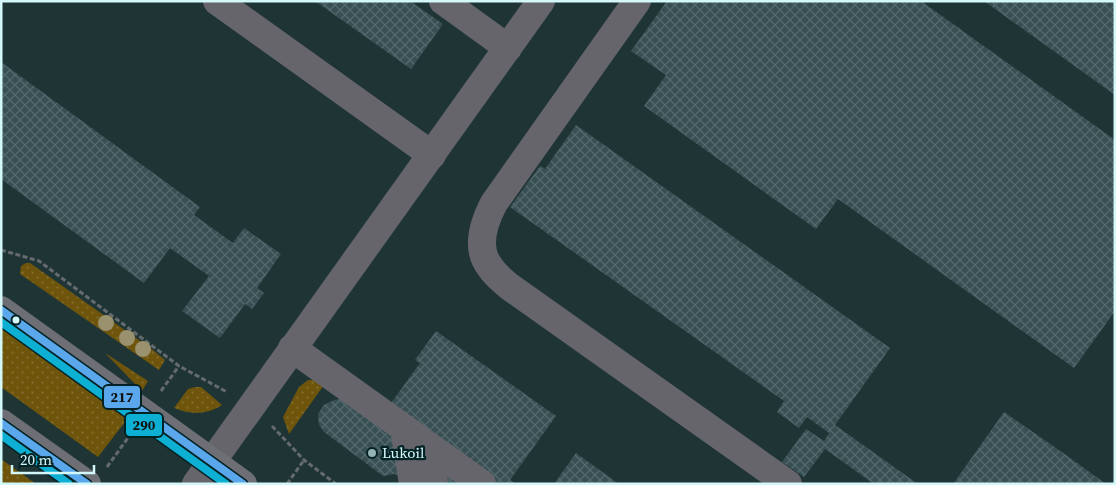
<svg xmlns="http://www.w3.org/2000/svg" width="1116" height="485" font-family="'Source Serif 4',serif">
	<style>
		.grass { fill: url(#grass-dots) }
		.building { fill: url(#building-cross-hatch) }
		.lines { fill: none; stroke-linecap: round; stroke-linejoin: round }
		.path { stroke: #646a6d; stroke-width: 3; stroke-dasharray: 5 2.5; stroke-linecap: butt }
		.minor { stroke: #66656b; stroke-width: 28 }
		.major { stroke: #6e6e75; stroke-width: 28 }
		.bus-1-casing { stroke: #032225; stroke-width: 11 }
		.bus-2-casing { stroke: #032225; stroke-width: 11 }
		.bus-1 { stroke: #5aa8eb; stroke-width: 8 }
		.bus-2 { stroke: #0dafd3; stroke-width: 8 }
		.tree { fill: #9a916f }
		.bus-dot { fill: #d4f7fa; stroke: #032225; stroke-width: 2 }
		.poi-dot { fill: #95b3b5; stroke: #032225; stroke-width: 2 }
		.labels { text-anchor: middle; stroke-width: 4.5; stroke-linejoin: round; paint-order: stroke }
		.poi-label { font-size: 15px; fill: #d4f7fa; stroke: #032225; text-anchor: start }
		.line-badge { stroke: #032225; stroke-width: 2 }
		.pale-badge-label { font-size: 14px; text-anchor: middle; font-weight: bold; fill: #111 }
	</style>
	<defs>
		<pattern id="grass-dots" width="8" height="8" patternUnits="userSpaceOnUse" patternTransform="scale(1.25)"><rect width="8" height="8" fill="#6e550b"/><path d="M2 2h.1M6 6h.1" fill="none" stroke="#826e2f" stroke-width="1.8" stroke-linecap="round"/></pattern>
		<pattern id="building-cross-hatch" width="8" height="8" patternUnits="userSpaceOnUse" patternTransform="scale(1.25)"><rect width="8" height="8" fill="#384f53"/><path d="M0 0l8 8M0 8l8-8" fill="none" stroke="#54696d"/></pattern>
	</defs>
	<rect width="100%" height="100%" fill="#1f3435"/>
	<g class="grass">
		<path d="M26,263h4l123,87 12,10 -6,10 -139,-96 1,-8z"/>
		<path d="M1,328l127,90 -30,39 -97,-70z"/>
		<path d="M105,353l43,28 -6,10z"/>
		<path d="M308,380h6l10,5 -35,49 -6,-17 16,-30z"/>
		<path d="M195,387h6l21,18c-16,10 -31,10 -48,3l14,-19z"/>
		<path d="M1,459l35,25h-35z"/>
	</g>
	<g class="building">
		<path d="M315,1h95l33,23 -32,45z"/>
		<path d="M667,1h254l194,139v171l-41,57 -236,-169 -22,30 -172,-123 22,-31 -35,-24z"/>
		<path d="M984,1h131v94z"/>
		<path d="M1,62l199,145 -6,8 39,28 11,-15 37,26 -24,34 7,5 -12,16 -7,-5 -25,34 -38,-27 27,-35 -39,-28 -26,35 -143,-104z"/>
		<path d="M576,125l314,223 -55,77 83,59h-44l-49,-35 -21,28 -22,-15 24,-33 18,12 5,-8 -22,-16 -8,11 -22,-16 7,-11 -274,-194 30,-41 5,3z"/>
		<path d="M436,331l120,85 -46,64 6,4h-18l-109,-78 31,-43 -5,-3z"/>
		<path d="M340,399l7,2 115,83h-52l-15,-10 -12,2 -59,-44 -5,-7 -1,-11 6,-9 10,-5z"/>
		<path d="M1004,412l62,43 40,29h-153z"/>
		<path d="M576,453l43,31h-65z"/>
	</g>
	<g class="lines">
		<g class="path">
			<path d="M1,250l38,11 140,105 48,26"/>
			<path d="M161,391l18,-25"/>
			<path d="M272,426l32,34 32,24"/>
			<path d="M107,467l23,-32"/>
			<path d="M287,484l17,-24"/>
		</g>
		<g class="minor">
			<path d="M217,1l215,154"/>
			<path d="M443,1l65,47"/>
			<path d="M637,1l-143,202c-10,19 -19,45 -4,64 5,8 13,14 20,20l278,197"/>
			<path d="M292,348l190,136"/>
			<path d="M404,428l9,56"/>
			<path d="M428,445l6,39"/>
			<path d="M196,484l345,-483"/>
		</g>
		<g class="major">
			<path d="M1,310l242,174"/>
			<path d="M1,423l86,61"/>
		</g>
		<g class="bus-1-casing">
			<g id="bus-1">
				<path d="M1,310l242,174"/>
				<path d="M1,423l86,61"/>
			</g>
		</g>
		<g class="bus-2-casing">
			<g id="bus-2">
				<path d="M1,322l225,162"/>
				<path d="M1,435l68,49"/>
			</g>
		</g>
		<use href="#bus-1" class="bus-1"/>
		<use href="#bus-2" class="bus-2"/>
	</g>
	<g class="tree">
		<circle cx="106" cy="323" r="8"/>
		<circle cx="127" cy="338" r="8"/>
		<circle cx="143" cy="349" r="8"/>
	</g>
	<circle class="bus-dot" cx="16" cy="320" r="4.5"/>
	<circle class="poi-dot" cx="372" cy="453" r="5"/>
	<g class="labels">
		<g class="poi-label">
			<text x="382" y="458">Lukoil</text>
		</g>
	</g>
	<g class="line-badge">
		<rect x="103" y="385" width="38" height="24" rx="5" fill="#5aa8eb"/>
		<rect x="125" y="413" width="38" height="24" rx="5" fill="#0dafd3"/>
	</g>
	<g class="pale-badge-label">
		<text x="122" y="402">217</text>
		<text x="144" y="430">290</text>
	</g>
	<rect width="1116" height="485" fill="none" stroke="#d4f7fa" stroke-width="5"/>
	<path d="M12 465v8h82v-8" fill="none" stroke="#d4f7fa" stroke-width="2.5"/>
	<text x="20" y="465" font-size="15" fill="#d4f7fa" stroke="#032225" stroke-width="4" paint-order="stroke">20 m</text>
</svg>
